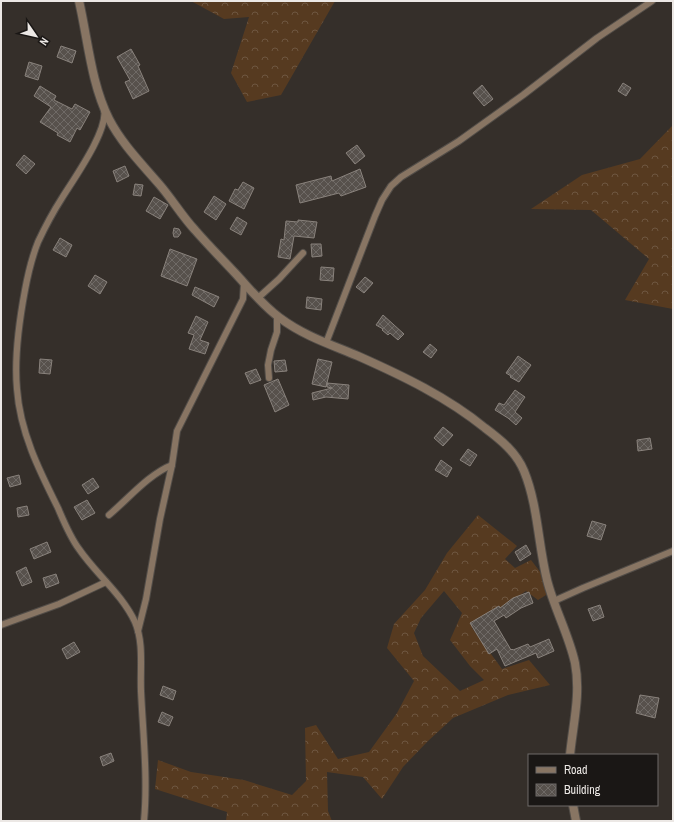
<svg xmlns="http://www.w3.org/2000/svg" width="674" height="822" font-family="'Archivo Narrow',sans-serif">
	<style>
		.forest { fill: url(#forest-crowns); fill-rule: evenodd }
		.building { fill: url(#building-cross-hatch); stroke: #89827c }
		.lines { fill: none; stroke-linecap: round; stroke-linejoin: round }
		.minor-casing { stroke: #524d48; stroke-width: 8 }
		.tertiary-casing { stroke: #524d48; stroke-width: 10 }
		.minor { stroke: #887563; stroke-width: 6 }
		.tertiary { stroke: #887563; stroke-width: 8 }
	</style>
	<defs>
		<pattern id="forest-crowns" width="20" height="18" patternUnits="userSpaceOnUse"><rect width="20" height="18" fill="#563a20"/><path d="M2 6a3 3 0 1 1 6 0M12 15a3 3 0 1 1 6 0" fill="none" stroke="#6e5640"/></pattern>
		<pattern id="building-cross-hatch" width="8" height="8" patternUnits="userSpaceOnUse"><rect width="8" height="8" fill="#57514c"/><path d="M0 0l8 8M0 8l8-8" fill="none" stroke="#6f6a66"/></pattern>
	</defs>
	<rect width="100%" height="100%" fill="#352f2a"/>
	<g class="forest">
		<path d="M191,1h144l-54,94 -34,7 -16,-29 18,-56 -25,2z"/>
		<path d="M673,125v184l-48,-9 24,-41 -58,-49 -60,-1 51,-34 58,-16z"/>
		<path d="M478,515l39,31 -12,13 10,9 16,-8 23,30 -16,10 -12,-9 -54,37 30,41 27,-9 21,25 -42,10 -55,23 -25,23 -25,26 -21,32 -19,-22 -36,-5 1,39 4,10h-106l1,-9 -72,-23 3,-29 33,12 53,8 48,15 14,-14 -1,-53 11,-3 22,34 31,-7 28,-39 17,-32 -27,-33 7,-24 31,-34 22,-37zM444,591l18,22 -12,27 20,26 14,14 -24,11 -37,-35 -9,-23 7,-15z"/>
	</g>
	<g class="building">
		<path d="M61,46l15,5 -4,12 -15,-6z"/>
		<path d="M131,49l9,16 -2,1 11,25 -16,8 -8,-17 5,-2 -13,-23z"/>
		<path d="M29,62l13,4 -4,14 -13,-4z"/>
		<path d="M623,83l8,5 -5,8 -8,-5z"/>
		<path d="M482,85l11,14 -9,7 -11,-13z"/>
		<path d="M40,86l16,10 -2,4 18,9 3,-5 15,8 -10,18 -3,-2 -7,14 -13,-7 1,-2 -18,-11 11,-15 -17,-11z"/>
		<path d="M357,145l8,11 -10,8 -9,-11z"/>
		<path d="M24,155l11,9 -9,10 -10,-9z"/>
		<path d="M125,166l4,10 -12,6 -4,-11z"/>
		<path d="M360,169l6,18 -25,9 -2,-3 -39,10 -4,-18 35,-9 1,5z"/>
		<path d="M243,182l11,6 -10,21 -15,-8 6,-12 3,1z"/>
		<path d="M135,184l8,1 -2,11 -8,-1z"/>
		<path d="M214,196l12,8 -10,16 -12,-8z"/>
		<path d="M154,197l14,8 -8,14 -14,-8z"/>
		<path d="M237,217l10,6 -6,12 -11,-6z"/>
		<path d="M298,220l19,2 -3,16 -20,-2 -4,23 -12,-2 3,-18 3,1 2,-19 12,1z"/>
		<path d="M174,228l5,1 2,4 -3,4h-4l-1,-4z"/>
		<path d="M60,238l12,7 -6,12 -13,-7z"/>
		<path d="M311,244h10l1,12 -10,1z"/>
		<path d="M170,249l27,10 -10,27 -26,-10z"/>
		<path d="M321,267l13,1 -1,13 -13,-1z"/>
		<path d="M95,275l12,7 -7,12 -12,-8z"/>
		<path d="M365,277l8,6 -9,10 -8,-6z"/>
		<path d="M195,287l24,10 -5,10 -22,-12z"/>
		<path d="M307,297l15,2 -1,11 -15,-2z"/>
		<path d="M383,315l21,19 -6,6 -8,-7 -2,2 -6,-5 1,-1 -7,-4z"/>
		<path d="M196,316l12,6 -8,18 9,3 -4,11 -16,-5 5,-14 -6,-2z"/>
		<path d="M430,344l7,6 -6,8 -8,-6z"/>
		<path d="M518,356l13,9 -12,17 -9,-5 1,-1 -5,-3z"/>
		<path d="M40,359l12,1 -2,14 -11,-1z"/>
		<path d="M318,359l14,3 -6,25 -14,-3z"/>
		<path d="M285,360l2,11 -12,1 -1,-11z"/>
		<path d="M256,369l5,11 -11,4 -5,-11z"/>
		<path d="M278,379l11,26 -14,7 -11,-27z"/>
		<path d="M327,383l22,2 -1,14 -22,-2 -13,3 -1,-7 20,-5 -5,-1z"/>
		<path d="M515,390l10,7 -10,15 7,6 -6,7 -8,-7 -13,-8 4,-7 5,2z"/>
		<path d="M443,427l10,8 -10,11 -9,-8z"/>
		<path d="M650,438l2,11 -14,2 -1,-11z"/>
		<path d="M468,449l9,6 -7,11 -10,-6z"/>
		<path d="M441,460l11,8 -5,9 -12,-7z"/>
		<path d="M19,475l2,9 -11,3 -3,-9z"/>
		<path d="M93,478l6,9 -11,7 -6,-9z"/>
		<path d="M87,500l8,13 -13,7 -8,-13z"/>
		<path d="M27,506l2,9 -11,2 -1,-9z"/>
		<path d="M592,521l14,4 -5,15 -14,-4z"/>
		<path d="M47,542l4,10 -17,7 -4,-10z"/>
		<path d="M526,545l5,9 -11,7 -5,-9z"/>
		<path d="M26,567l6,15 -10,4 -6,-14z"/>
		<path d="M56,574l3,9 -13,5 -3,-10z"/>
		<path d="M529,592l4,11 -12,5 -15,10 -2,-3 -10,6 17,29 1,-1 1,1 15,-6 2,3 19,-8 5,12 -16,7 -2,-5 -31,13 -8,-17 -8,5 -19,-31 29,-17 1,2 13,-10z"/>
		<path d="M600,605l4,12 -11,4 -5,-12z"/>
		<path d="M74,642l6,10 -13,7 -5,-10z"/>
		<path d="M163,686l13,5 -3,9 -13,-5z"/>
		<path d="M640,695l19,3 -4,20 -19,-5z"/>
		<path d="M162,712l11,5 -4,9 -11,-4z"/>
		<path d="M111,753l3,8 -11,5 -3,-9z"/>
	</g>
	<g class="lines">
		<g class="minor-casing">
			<g id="minor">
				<path d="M104,109c5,21 -31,71 -42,89 -9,14 -17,29 -24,44 -6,15 -10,32 -13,48 -6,32 -11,67 -8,99 3,43 22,81 41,119 6,14 12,29 21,41 17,25 43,45 56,73 9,21 5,46 6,69 2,43 7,87 3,130"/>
				<path d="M259,297l20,-18 24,-26"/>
				<path d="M326,343l49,-127 7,-16 9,-14 10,-9 58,-36 64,-46 74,-57 55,-37"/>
				<path d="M269,378l-1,-13 3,-15 6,-18v-16"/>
				<path d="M109,515c19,-16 40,-41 63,-50"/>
				<path d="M554,601l29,-13 90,-37"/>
				<path d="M1,625l58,-21 47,-22"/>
				<path d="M138,631l8,-32 14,-80 12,-54 5,-34 66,-132 1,-16"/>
			</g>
		</g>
		<g class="tertiary-casing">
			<g id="tertiary">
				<path d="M79,1c9,39 12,82 30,118 13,25 32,44 50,65 13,15 23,32 36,46 13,15 27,29 40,43 14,15 28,33 45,45 24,18 52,27 78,38 45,20 89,41 127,72 16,12 31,24 39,43 14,34 14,73 23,109 7,28 22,55 28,83 6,31 -2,61 -5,92"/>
				<path d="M573,805l3,16"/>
			</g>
		</g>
		<use href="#minor" class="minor"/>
		<use href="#tertiary" class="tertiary"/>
	</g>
	<rect width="674" height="822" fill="none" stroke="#ece8e5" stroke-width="4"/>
	<rect x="528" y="754" width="130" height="52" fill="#1a1715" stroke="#6e6b68"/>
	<rect x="536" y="767" width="20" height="6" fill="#887563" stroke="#6e6b68"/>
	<text x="564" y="774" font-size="12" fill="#ece8e5">Road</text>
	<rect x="536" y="784" width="20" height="12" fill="url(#building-cross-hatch)" stroke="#6e6b68"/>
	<text x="564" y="794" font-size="12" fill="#ece8e5">Building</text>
	<g transform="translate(36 36) rotate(124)" stroke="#1a1715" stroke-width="3" paint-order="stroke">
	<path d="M0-3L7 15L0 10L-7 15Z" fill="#ece8e5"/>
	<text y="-6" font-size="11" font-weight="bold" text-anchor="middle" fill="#ece8e5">N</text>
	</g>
</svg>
